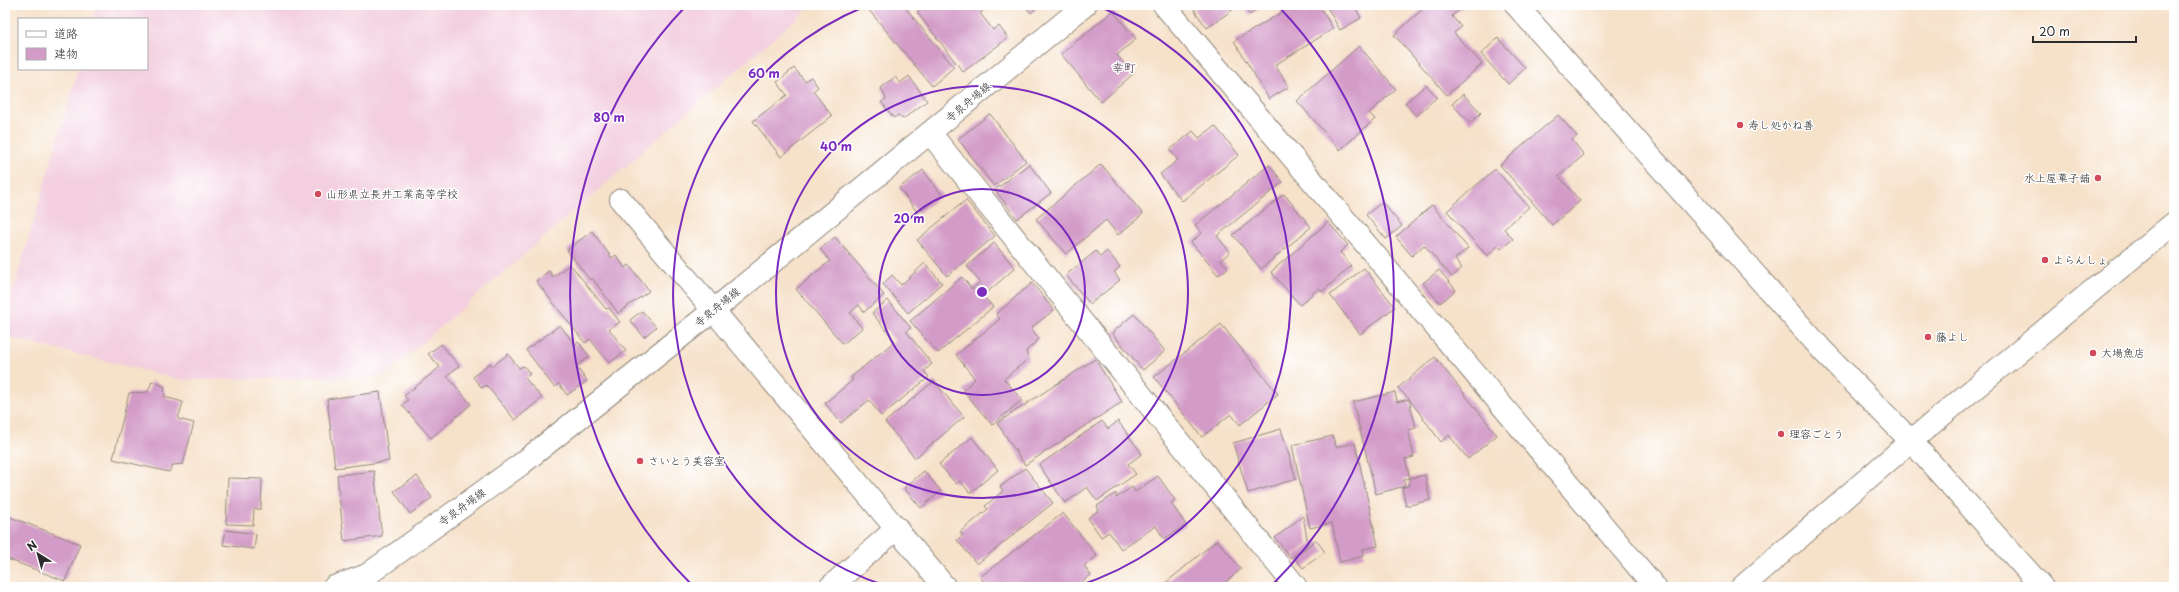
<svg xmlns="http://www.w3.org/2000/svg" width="2179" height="592" font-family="'Playpen Sans','Klee One',sans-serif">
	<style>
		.built { fill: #f3cfdf }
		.building { fill: #d39bc8 }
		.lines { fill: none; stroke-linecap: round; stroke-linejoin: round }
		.street-casing { stroke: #90867a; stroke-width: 24 }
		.secondary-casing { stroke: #90867a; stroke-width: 24 }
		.street { stroke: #fff; stroke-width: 22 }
		.secondary { stroke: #fff; stroke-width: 22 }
		.ring { fill: none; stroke: #7b2cbf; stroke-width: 2 }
		.poi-dot { fill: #d1495b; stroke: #fff; stroke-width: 1.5 }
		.labels { text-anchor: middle; stroke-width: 3; stroke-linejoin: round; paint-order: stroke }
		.street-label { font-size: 11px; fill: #2b2b2b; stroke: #fff }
		.poi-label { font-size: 11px; fill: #2b2b2b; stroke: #fff; text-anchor: start }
		.neighbourhood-label { font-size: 12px; font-weight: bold; fill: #665262; stroke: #fff }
		.centre { fill: #7b2cbf; stroke: #fff; stroke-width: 2 }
		.ring-label { font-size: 12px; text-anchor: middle; font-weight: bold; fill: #7b2cbf; stroke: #fff; stroke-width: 3; stroke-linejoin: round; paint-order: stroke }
	</style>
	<rect width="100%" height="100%" fill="#fff"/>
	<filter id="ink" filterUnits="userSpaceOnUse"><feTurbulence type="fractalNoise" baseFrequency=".025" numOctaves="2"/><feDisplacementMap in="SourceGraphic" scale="8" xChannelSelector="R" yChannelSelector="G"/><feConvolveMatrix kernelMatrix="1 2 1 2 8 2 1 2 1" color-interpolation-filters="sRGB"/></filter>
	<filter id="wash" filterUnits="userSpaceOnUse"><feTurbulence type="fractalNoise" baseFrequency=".012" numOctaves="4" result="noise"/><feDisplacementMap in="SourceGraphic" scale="16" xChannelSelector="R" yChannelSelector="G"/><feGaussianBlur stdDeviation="0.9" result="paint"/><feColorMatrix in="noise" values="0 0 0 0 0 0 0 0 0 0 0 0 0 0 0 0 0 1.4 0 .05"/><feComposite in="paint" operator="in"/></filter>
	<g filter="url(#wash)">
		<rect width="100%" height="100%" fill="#f6e1c9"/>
		<path class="built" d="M97,5h715l-429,372 -199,3 -179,-43v-18l73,-250h69v-50h-54z"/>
		<g id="blocks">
			<g class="building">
				<path d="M873,5h30l51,62 -22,19 -64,-77z"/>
				<path d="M927,5h58l2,3 -7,5 13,17 6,-4 9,12 -45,34 -46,-60z"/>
				<path d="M1024,5h16l-9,8z"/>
				<path d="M1201,5h32l2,3 -28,20 -13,-18z"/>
				<path d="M1242,5h20l-12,10z"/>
				<path d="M1294,5h25l14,24 -58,36 14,22 -20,12 -35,-58z"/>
				<path d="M1326,5h28l7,13 -21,12z"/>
				<path d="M1427,5h38l-13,11 9,11 -7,6 28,31 -35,31 -53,-60z"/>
				<path d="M1113,11l23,28 -19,16 16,19 -32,28 -40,-48z"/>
				<path d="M1498,38l27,30 -17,16 -27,-30z"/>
				<path d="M1359,46l37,43 -27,24 6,6 -35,31 -43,-49z"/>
				<path d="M794,68l11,13 6,-4 7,10 -5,4 19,25 -51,41 -28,-36 34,-26 -10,-13z"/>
				<path d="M909,76l18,25 -24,18 -5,-4 -4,3 -13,-16 5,-3 -5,-11 14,-11 5,6z"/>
				<path d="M1426,85l11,12 -21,19 -11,-13z"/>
				<path d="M1463,94l18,19 -11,10 -18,-19z"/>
				<path d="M990,114l36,47 -32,25 -36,-47z"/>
				<path d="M1558,115l19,21 -5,4 12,15 -25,21 21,25 -28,24 -52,-60z"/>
				<path d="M1215,126l24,29 -57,46 -22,-27 18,-14 -8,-10 23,-19 6,7z"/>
				<path d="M1029,164l22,29 -34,26 -22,-29z"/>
				<path d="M1101,164l42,50 -25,21 -12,-15 -40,34 -30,-35z"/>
				<path d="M1269,165l14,17 -66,54 13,16 -9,8 7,8 -10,7 -27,-33 11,-9 -7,-8z"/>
				<path d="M1495,169l34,38 -25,22 9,10 -12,10 -3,-3 -11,10 -40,-45z"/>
				<path d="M923,170l19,25 -24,18 -19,-25z"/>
				<path d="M1284,194l27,33 -50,42 -28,-34z"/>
				<path d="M966,200l29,36 -48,40 -30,-36z"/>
				<path d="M1382,202l20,24 -16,13 -20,-24z"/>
				<path d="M1432,205l36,43 -13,11 7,9 -10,9 -28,-32 -12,11 -16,-19z"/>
				<path d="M1328,222l20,23 -8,7 11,14 -29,26 -3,-4 -19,17 -29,-33z"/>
				<path d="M592,231l20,27 4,-3 9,13 4,-3 20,26 -31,22 -26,-35 -2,2 -23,-30z"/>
				<path d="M835,237l49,58 -20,17 -5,-7 -9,8 12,15 -19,16 -47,-55 34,-28 -10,-12z"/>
				<path d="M994,243l21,25 -32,28 10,11 -55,46 -28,-32 52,-44 10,12 8,-7 -13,-16z"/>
				<path d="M1096,251l4,6 7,-6 13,16 -6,5 6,8 -30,24 -24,-29z"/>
				<path d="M925,263l17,20 -34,30 -25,-29 9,-9 9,10z"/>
				<path d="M570,264l36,45 3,-1 11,14 -11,7 17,22 -17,12 -19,-24 -5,4 -49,-62 13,-10 4,6z"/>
				<path d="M1364,268l31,39 -35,27 -30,-39z"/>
				<path d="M1439,270l17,20 -16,13 -17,-20z"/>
				<path d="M1032,283l22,27 -23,18 8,11 -13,12 2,8 -24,20 18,21 -30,25 -29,-35 12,-11 -19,-24 44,-36 -4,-5z"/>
				<path d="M888,300l23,28 -5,3 26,33 -8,7 5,6 -48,39 -12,-16 -28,23 -16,-20 28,-23 -2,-3 44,-36 -23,-28z"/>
				<path d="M642,311l14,16 -12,10 -14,-17z"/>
				<path d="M1134,314l31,37 -22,19 -31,-37z"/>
				<path d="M1221,324l57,70 -38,31 -9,-11 -29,23 -48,-60z"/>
				<path d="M560,325l15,20 3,-3 12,15 -14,9 11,15 -20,14 -8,-11 -5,3 -28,-37z"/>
				<path d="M441,344l18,22 -12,10 24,28 -40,34 -29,-33 6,-5 -4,-4 36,-29 -12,-13z"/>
				<path d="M508,354l11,14 5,-2 6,8 -5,4 17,20 -27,22 -29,-35 -4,3 -9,-11 17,-14 3,3z"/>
				<path d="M1435,357l62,78 -29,24 -19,-24 -8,7 -32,-43 -11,-11z"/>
				<path d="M1095,359l27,43 -97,63 -28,-42z"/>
				<path d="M152,381l12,5 1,11 18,5 -5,17 16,4 -11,41 -10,1 -4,7 -56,-13 16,-66 19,-1z"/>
				<path d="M934,381l30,36 -49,41 -30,-36z"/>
				<path d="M380,392l9,69 -54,7 -8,-69z"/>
				<path d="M1395,392l2,10 12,-3 7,29 -8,2 6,27 -9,2 5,19 -6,2 1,6 -29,8 -23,-92z"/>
				<path d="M1102,421l6,8 10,-8 24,33 -14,10 8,10 -39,27 -10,-14 -22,16 -26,-38z"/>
				<path d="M1281,429l15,50 -48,14 -15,-50z"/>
				<path d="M1333,436l3,11 19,-4 23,103 -15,3 1,7 -24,6 -8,-39 -22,5 -18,-83z"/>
				<path d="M972,437l26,33 -28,23 -10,-12 -4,3 -17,-20z"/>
				<path d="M1025,468l28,35 -76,61 -20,-24 6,-5 -3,-3 28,-23 -3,-3 18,-15 -3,-4z"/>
				<path d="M374,471l8,65 -38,5 -7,-66z"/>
				<path d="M924,471l17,20 -20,17 -17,-20z"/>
				<path d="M1425,475l5,25 -24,6 -4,-18 6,-2 2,-8z"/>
				<path d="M417,476l15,22 -22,16 -16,-23z"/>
				<path d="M1158,476l17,24 -4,3 15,22 -22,14 -8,-13 -35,23 -12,-17 -8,5 -13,-19 11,-8 -2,-4 19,-13v5l16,-11 3,5z"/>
				<path d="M228,478l34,1 -1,30h-7l-1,16 -27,-1z"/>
				<path d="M1063,513l34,43 -13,10 7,9 -16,12h-87l-8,-10z"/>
				<path d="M5,515l75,29 -15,37 -60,-23z"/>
				<path d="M1303,516l5,28 -17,14 -16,-20z"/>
				<path d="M226,530l30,4 -2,15 -31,-4z"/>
				<path d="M1217,540l24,29 -21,18h-59z"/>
				<path d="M1316,540l9,12 -22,16 -9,-11z"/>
			</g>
		</g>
	</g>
	<g filter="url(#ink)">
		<use href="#blocks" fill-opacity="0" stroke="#90867a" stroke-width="1"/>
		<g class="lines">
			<g class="street-casing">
				<g id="street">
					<path d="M1164,5l491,582"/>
					<path d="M930,133l366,454"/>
					<path d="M621,200l324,387"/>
					<path d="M830,587l67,-59"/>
					<path d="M1742,587l169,-146 263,-218"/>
				</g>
			</g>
			<g class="secondary-casing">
				<g id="secondary">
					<path d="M1516,5l308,347 87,89 131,146"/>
					<path d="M334,587l33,-12 153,-110 194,-155 371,-305"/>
				</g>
			</g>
			<use href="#street" class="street"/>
			<use href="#secondary" class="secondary"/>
		</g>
	</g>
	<g class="ring">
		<circle cx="982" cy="292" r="103"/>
		<circle cx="982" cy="292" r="206"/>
		<path d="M889 587A309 309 0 0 1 866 6M1098 6A309 309 0 0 1 1075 587"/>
		<path d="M693 586A412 412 0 0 1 686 6M1278 6A412 412 0 0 1 1271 586"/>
	</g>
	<g class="poi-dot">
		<circle cx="1740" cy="125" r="4"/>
		<circle cx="2098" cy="178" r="4"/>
		<circle cx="318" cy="194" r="4"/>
		<circle cx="2045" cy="260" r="4"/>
		<circle cx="1928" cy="337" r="4"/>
		<circle cx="2093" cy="353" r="4"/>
		<circle cx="1781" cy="434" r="4"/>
		<circle cx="640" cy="461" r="4"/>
	</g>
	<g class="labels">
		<g class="street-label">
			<text transform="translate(968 102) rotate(-40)" y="4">寺泉舟場線</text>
			<text transform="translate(717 307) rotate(-39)" y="4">寺泉舟場線</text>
			<text transform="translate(462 507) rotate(-36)" y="4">寺泉舟場線</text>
		</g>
		<g class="poi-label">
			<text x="1748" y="129">寿し処かね善</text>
			<text x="2090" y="182" text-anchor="end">水上屋菓子舗</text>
			<text x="326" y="198">山形県立長井工業高等学校</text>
			<text x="2053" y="264">よらんしょ</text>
			<text x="1936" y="341">藤よし</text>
			<text x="2101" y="357">大場魚店</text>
			<text x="1789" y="438">理容ごとう</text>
			<text x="648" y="465">さいとう美容室</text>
		</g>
		<g class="neighbourhood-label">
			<text x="1124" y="72">幸町</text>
		</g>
	</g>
	<circle cx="982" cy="292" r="6" class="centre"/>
	<g class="ring-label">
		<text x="764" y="78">60 m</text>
		<text x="609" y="122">80 m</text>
		<text x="836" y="151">40 m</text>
		<text x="909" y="223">20 m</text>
	</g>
	<rect width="2179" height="592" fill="none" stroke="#fff" stroke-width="20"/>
	<rect x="18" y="18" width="130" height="52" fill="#ffffff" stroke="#aaaaaa"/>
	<rect x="26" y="31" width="20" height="6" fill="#ffffff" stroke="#aaaaaa"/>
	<text x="54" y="38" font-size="12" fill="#2b2b2b">道路</text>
	<rect x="26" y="48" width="20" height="12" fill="#d39bc8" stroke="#aaaaaa"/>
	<text x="54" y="58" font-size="12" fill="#2b2b2b">建物</text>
	<g transform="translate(38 554) rotate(323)" stroke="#ffffff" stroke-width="3" paint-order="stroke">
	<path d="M0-3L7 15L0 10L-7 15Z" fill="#2b2b2b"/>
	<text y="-6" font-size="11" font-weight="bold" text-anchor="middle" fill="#2b2b2b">N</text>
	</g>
	<path d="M2033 36v6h103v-6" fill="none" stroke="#2b2b2b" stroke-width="2"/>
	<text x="2039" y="36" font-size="12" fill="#2b2b2b" stroke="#ffffff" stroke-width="3" paint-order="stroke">20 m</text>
</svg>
